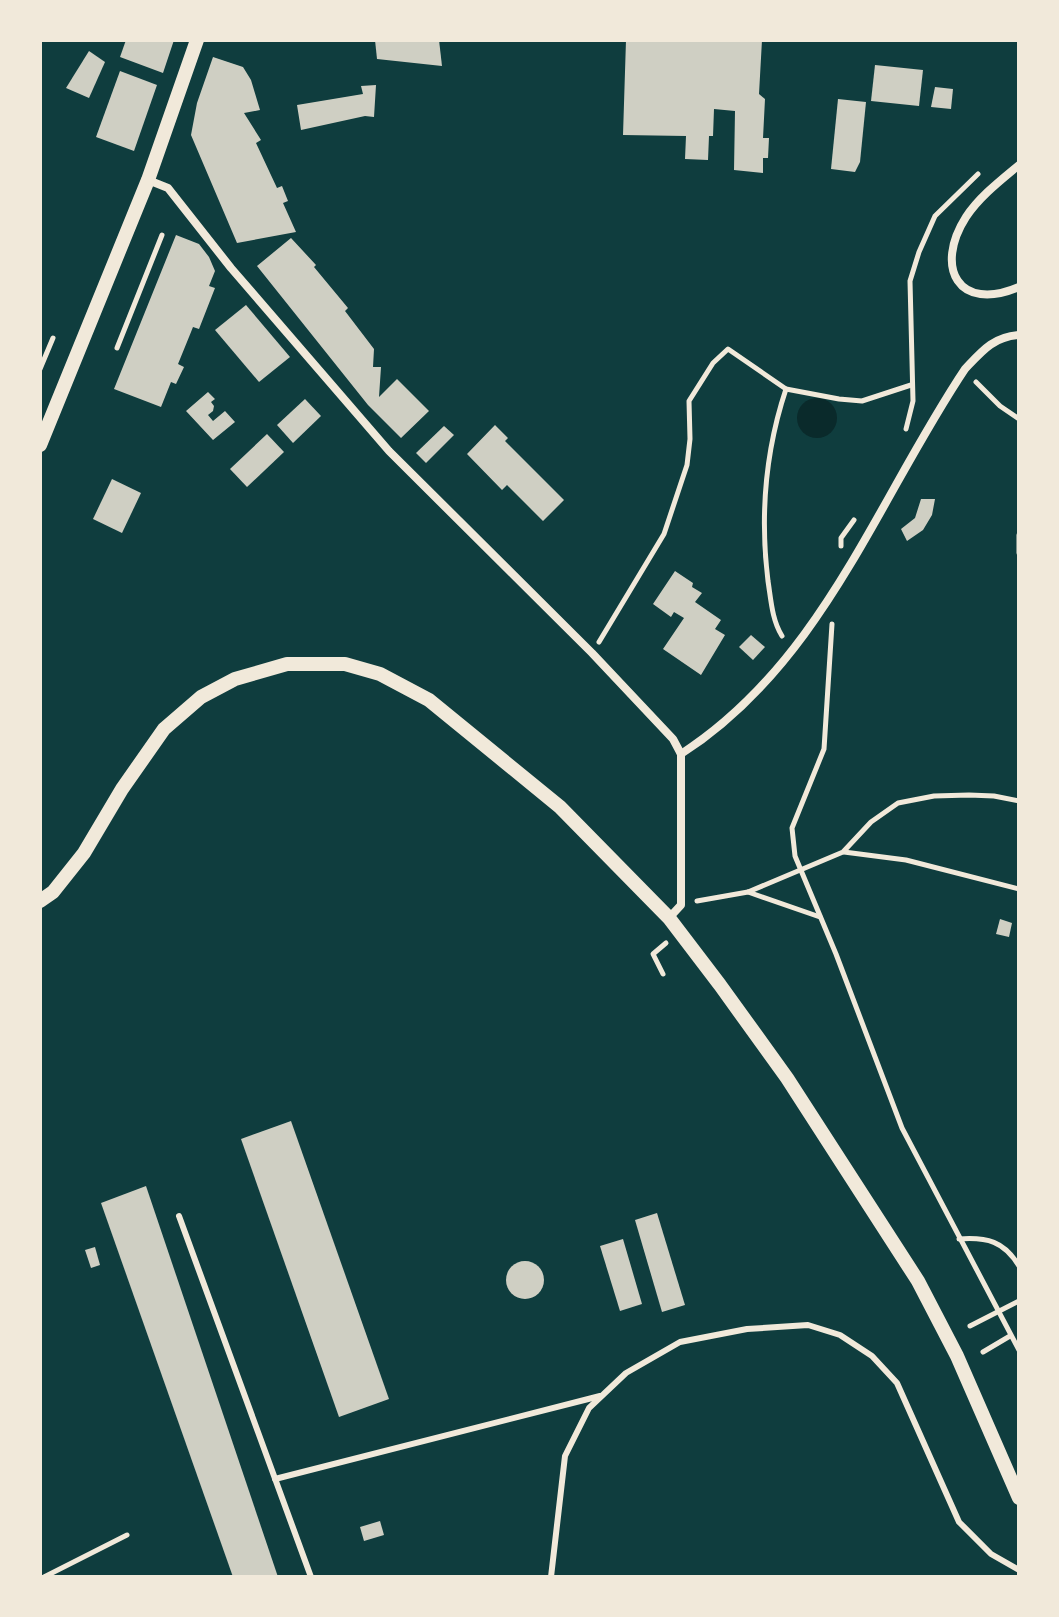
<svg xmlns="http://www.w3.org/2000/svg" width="1059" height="1617" font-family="Jost,sans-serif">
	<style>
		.water { fill: #0a2a2b }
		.building { fill: #cfcfc3 }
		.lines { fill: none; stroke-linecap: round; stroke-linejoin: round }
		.path { stroke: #f1e9da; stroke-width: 5 }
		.service { stroke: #f1e9da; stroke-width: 6 }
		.minor { stroke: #f1e9da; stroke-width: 8 }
		.tertiary { stroke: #f1e9da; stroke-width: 14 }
	</style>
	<rect width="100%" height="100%" fill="#0f3d3e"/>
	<circle class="water" cx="817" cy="418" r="20"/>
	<g class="building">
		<path d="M126,40h48l-11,33 -43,-16z"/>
		<path d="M375,40h64l3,26 -65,-7z"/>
		<path d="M626,40h136l-3,54 6,5 -2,39h6l-1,20h-5v15l-29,-3 1,-59 -21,-2 -1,27h-4l-1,24 -23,-1 1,-23 -63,-1z"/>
		<path d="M89,51l16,11 -16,36 -23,-10z"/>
		<path d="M213,57l30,10 8,13 9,30 -16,3 17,27 -5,3 21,45 5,-2 6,15 -5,2 13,29 -59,11 -46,-108 6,-32z"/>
		<path d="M875,65l48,5 -4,36 -48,-5z"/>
		<path d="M120,71l37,14 -23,66 -38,-14z"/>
		<path d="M376,85l-2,32 -9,-1 -64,14 -4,-25 66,-11 -2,-8z"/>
		<path d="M935,87l18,2 -2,20 -20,-2z"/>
		<path d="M838,99l28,3 -6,60 -5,10 -24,-3z"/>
		<path d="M176,235l23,9 10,13 6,14 -6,15 6,2 -16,41 -6,-2 -4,10 -11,27 6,3 -8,17 -5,-2 -10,25 -47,-18z"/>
		<path d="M291,238l25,27 -2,2 34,41 -3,3 29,38 -1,18h8l-2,30 18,-18 32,32 -28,27 -33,-33 -111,-139z"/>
		<path d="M246,305l44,52 -31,25 -44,-52z"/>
		<path d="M208,392l7,7 -4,3 3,4 -1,5 -5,4 5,6 12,-10 10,11 -22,18 -27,-29z"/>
		<path d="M305,399l16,17 -28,27 -16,-18z"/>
		<path d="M495,425l13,13 -3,3 59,59 -21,21 -36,-36 -5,5 -35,-36z"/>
		<path d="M444,426l10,9 -28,28 -10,-10z"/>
		<path d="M267,434l17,18 -37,35 -17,-18z"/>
		<path d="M112,479l29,14 -19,40 -29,-14z"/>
		<path d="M921,499h14l-3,16 -9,15 -16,11 -6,-12 14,-11z"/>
		<path d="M675,571l18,12 -1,4 10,6 -7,9 26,18 -6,9 10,6 -24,40 -38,-26 21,-31 -10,-6 -3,5 -18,-13z"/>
		<path d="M751,635l14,12 -12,13 -14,-13z"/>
		<path d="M1000,919l12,4 -3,14 -13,-3z"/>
		<path d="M291,1121l98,278 -50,18 -98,-278z"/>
		<path d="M146,1186l132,391h-45l-132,-374z"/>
		<path d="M657,1213l28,92 -23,7 -27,-92z"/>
		<path d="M623,1239l19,65 -22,7 -20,-65z"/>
		<path d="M95,1247l5,18 -9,3 -6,-18z"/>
		<circle cx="525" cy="1280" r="19"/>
		<path d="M380,1521l4,14 -20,6 -4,-14z"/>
	</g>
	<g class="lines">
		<g class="path">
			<path d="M117,348l45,-113"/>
			<path d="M40,369l13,-31"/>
			<path d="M976,382l24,24 19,13"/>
			<path d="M786,389l53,10 23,2 49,-16"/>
			<path d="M906,429l7,-28 -3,-120 9,-29 16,-36 43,-42"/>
			<path d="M1019,535v18"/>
			<path d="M841,546v-8l13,-18"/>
			<path d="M832,624l-8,125 -32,79 3,28 41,98 66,174 117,222"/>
			<path d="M599,642l65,-108 23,-69 3,-26 -1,-38 24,-38 15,-14 58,40c-21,63 -26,127 -18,192 3,19 4,39 14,55"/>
			<path d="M844,852l62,8 113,29"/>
			<path d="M748,892l72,25"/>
			<path d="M697,901l51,-9 95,-40 28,-30 27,-19 36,-7 35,-1 25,1 25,5"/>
			<path d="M663,974l-10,-20 13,-11"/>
			<path d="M959,1239c28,-2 45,2 60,27"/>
			<path d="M970,1326l49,-25"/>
			<path d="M983,1352l27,-16"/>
			<path d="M44,1577l83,-42"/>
		</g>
		<g class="service">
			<path d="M179,1216l132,361"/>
			<path d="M275,1479l325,-83"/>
			<path d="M551,1577l14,-121 24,-48 37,-35 54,-31 67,-13 61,-4 32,10 32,21 25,27 62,139 32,32 28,16"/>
		</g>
		<g class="minor">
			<path d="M1019,165c-18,15 -40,32 -53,52 -32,50 -8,96 53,70"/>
			<path d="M148,180l20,8 63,80 158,183 203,202 81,86 8,15v151l-12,13"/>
			<path d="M681,754c141,-91 195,-252 284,-385 17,-18 28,-32 54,-34"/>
		</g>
		<g class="tertiary">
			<path d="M40,445l108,-265 49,-140"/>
			<path d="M40,901l13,-9 31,-39 38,-64 42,-60 37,-32 34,-18 52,-15h58l35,10 49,26 131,107 109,111 51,67 67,93 131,203 39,75 62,142"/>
		</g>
	</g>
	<rect width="1059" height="1617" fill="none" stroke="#f1e9da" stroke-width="84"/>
</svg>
